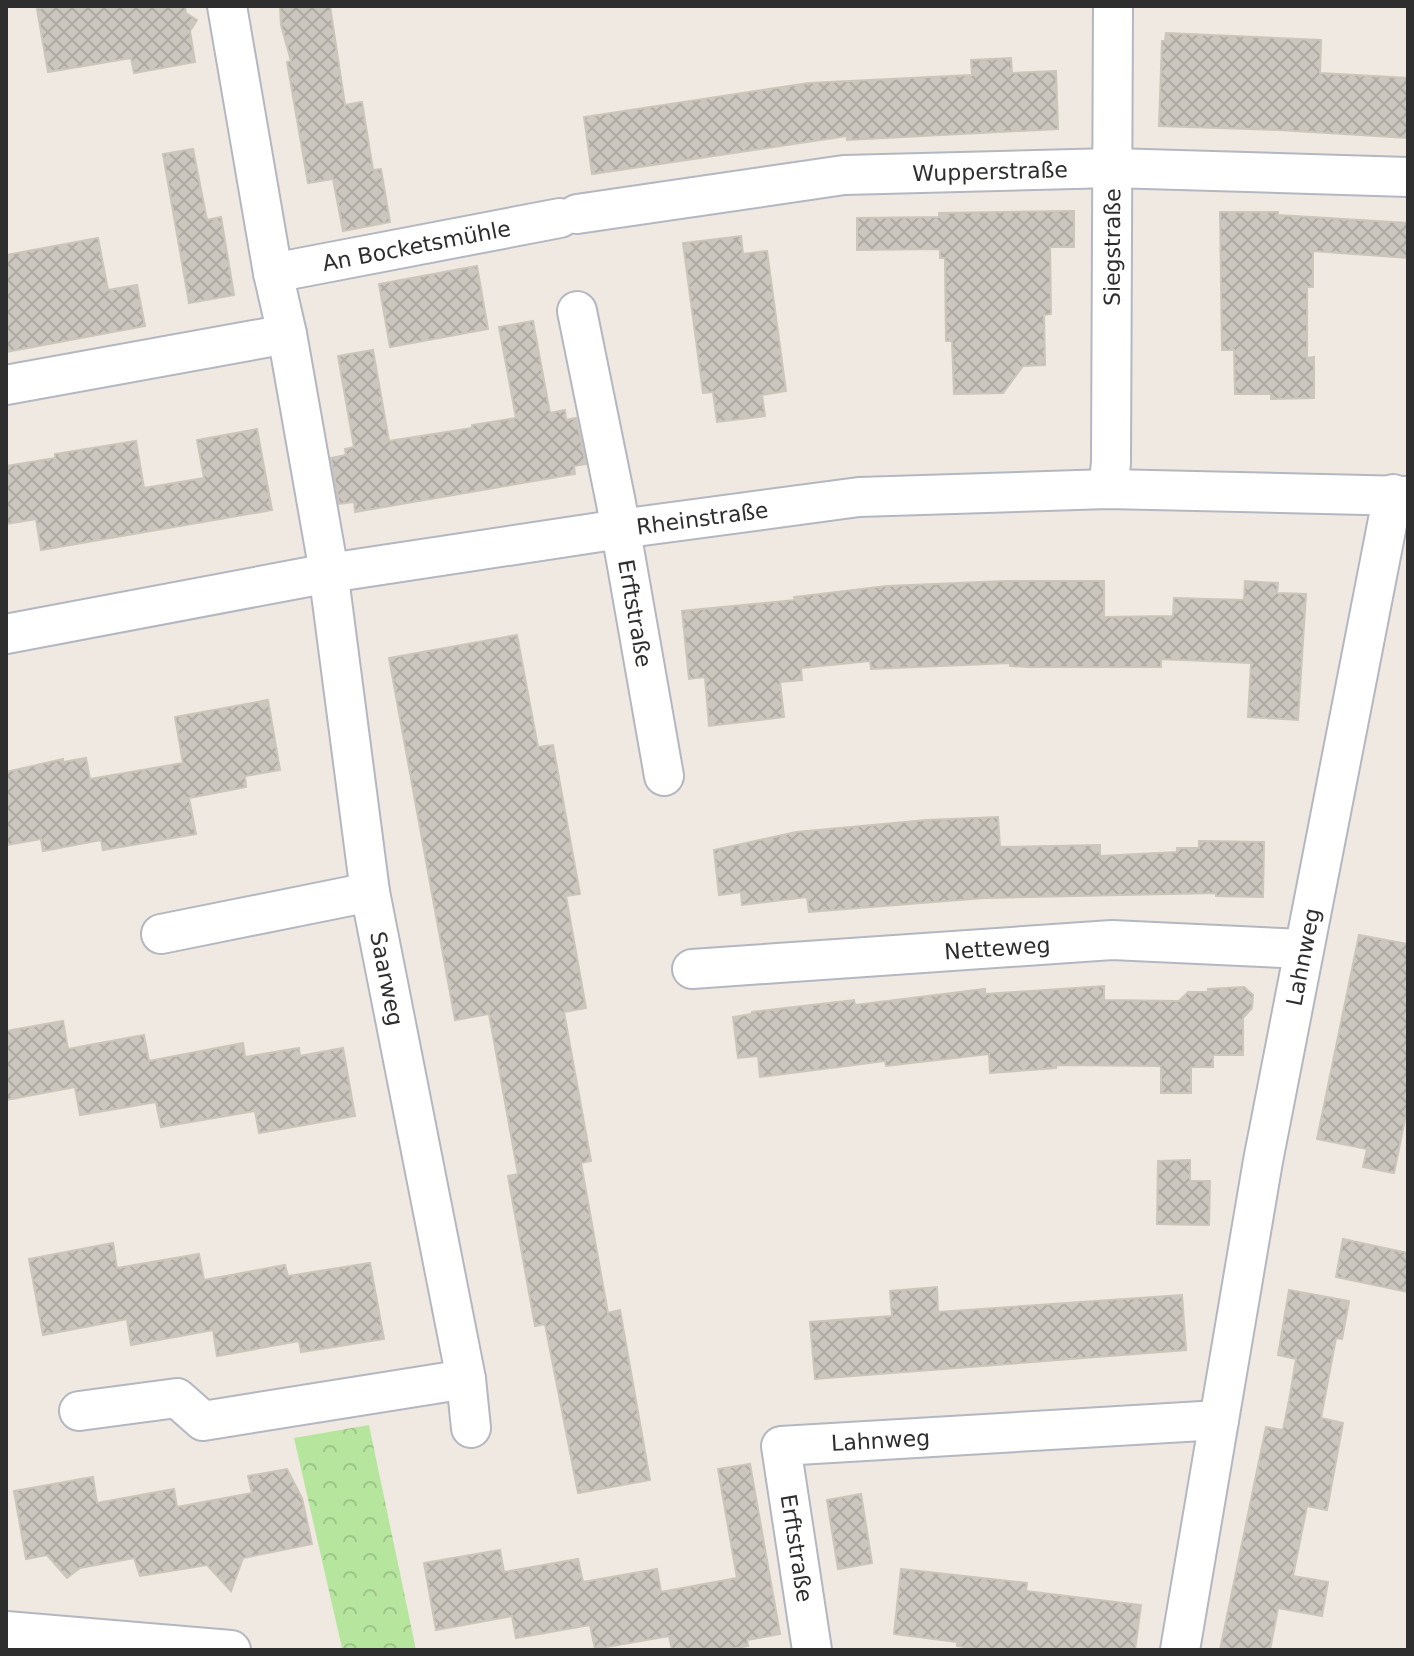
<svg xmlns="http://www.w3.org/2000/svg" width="1414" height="1656" font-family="'DejaVu Sans',sans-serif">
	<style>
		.park { fill: url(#park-crowns) }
		.building { fill: url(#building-cross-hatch); stroke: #cbc5ba; stroke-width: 2 }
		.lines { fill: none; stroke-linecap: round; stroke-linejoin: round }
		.minor-casing { stroke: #b4b7c1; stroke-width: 42 }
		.minor { stroke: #fff; stroke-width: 38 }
		.labels { text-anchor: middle; stroke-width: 7; stroke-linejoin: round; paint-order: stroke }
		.street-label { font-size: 22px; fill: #2e2e2e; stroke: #fff }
	</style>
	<defs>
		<pattern id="park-crowns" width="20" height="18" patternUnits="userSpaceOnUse" patternTransform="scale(2)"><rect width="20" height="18" fill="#b6e59e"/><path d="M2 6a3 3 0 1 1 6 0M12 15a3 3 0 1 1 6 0" fill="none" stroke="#9dc588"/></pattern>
		<pattern id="building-cross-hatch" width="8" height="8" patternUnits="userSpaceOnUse" patternTransform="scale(2)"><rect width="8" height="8" fill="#cbc7bf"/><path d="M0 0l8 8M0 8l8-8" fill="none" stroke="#afaba4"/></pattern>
	</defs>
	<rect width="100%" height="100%" fill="#efe9e1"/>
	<path class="park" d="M369,1425l47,225 -74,-2 -48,-210z"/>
	<g class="building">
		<path d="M53,6h132l1,7 11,7 -7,11 5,31 -61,11 -3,-15 -83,14 -11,-63z"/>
		<path d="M280,6h50l15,99 17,-3 11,68 8,-1 9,53 -47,9 -10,-52 -25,4 -21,-121 4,-1 -10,-36z"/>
		<path d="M1166,33l155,7 -1,33 88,5v60l-129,-8 -120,-4 3,-85h3z"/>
		<path d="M1011,58l1,15 44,-2 2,58 -211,11v-4l-255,38 -8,-57 225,-34 163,-8 -1,-15z"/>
		<path d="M193,149l14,71 14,-3 13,78 -45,8 -26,-149z"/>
		<path d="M1074,211v36h-24l1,67 -7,1 1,50 -22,1 -20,27 -49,1 -2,-53h-6l-1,-83h-5v-9l-83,1v-32l82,-1v-4z"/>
		<path d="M1220,212h58v3l130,8v35l-95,-7v36h-6v71l7,-1v41l-43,1v-5h-36l-1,-44h-12z"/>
		<path d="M741,236l2,18 24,-3 19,140 -24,4 3,21 -48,6 -4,-30 -10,1 -20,-150z"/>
		<path d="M98,238l10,52 29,-5 8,41 -139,26v-97z"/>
		<path d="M477,266l11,63 -98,18 -11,-63z"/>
		<path d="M533,321l17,92 15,-3 1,10 10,-2 10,46 -12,2 1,8 -220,38 -1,-10 -15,2 -8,-46 15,-3 -1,-6 9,-2 -16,-91 35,-6 16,91 83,-13v-3l44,-7 -17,-91z"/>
		<path d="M257,429l15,81 -231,40 -5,-31 -30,5v-58l49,-8v-4l81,-13 8,47 60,-10 -7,-38z"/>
		<path d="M1005,581h99v36l69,-1 1,-18 70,2 1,-19 33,2 -1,10 29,1 -8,126 -50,-3 3,-54 -90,-4v8h-133l-18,-1v-3l-139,6 -1,-8 -69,7 1,12 -22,2 4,35 -75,9 -4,-49 -16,2 -7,-68 113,-11 -1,-3 93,-11z"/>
		<path d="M517,635l21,112 15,-2 27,149 -14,2 20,112 -22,4 27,149 -10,2 27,150 12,-3 30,170 -72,13 -33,-169 -10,2 -27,-150 10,-2 -29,-160 -34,6 -66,-362z"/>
		<path d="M268,700l12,70 -35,6 1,11 -57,11 7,36 -93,16 -2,-10 -58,11 -2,-12 -35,6v-73l57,-13v3l23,-4 4,21 93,-16 -8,-46z"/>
		<path d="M998,817l2,30 100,-2v11l77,-4v-4h22v-7l65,1 -1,55 -47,-1v-3l-232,5 -175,14 -2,-15 -65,8 -1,-13 -22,3 -5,-45 82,-18 131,-12z"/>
		<path d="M1359,935l49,9v161l-14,68 -31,-6 4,-18 -50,-10z"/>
		<path d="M1104,986v14l75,1 9,-9h20v-3l36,-2 9,8 -1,13 -9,10v37h-30v12h-22v26h-30v-27l-105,-1v3l-66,5 -1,-19 -103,12 -1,-5 -125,16 -2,-21 -20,2 -5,-41 19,-3v-2l102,-12 1,5 130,-16v5z"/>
		<path d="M63,1021l5,28 76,-14 5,26 94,-18 2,14 54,-9 1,8 43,-8 12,68 -96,17 -4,-22 -94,16 -5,-25 -76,13 -5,-28 -69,13v-69z"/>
		<path d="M1190,1160v21h20l-1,44 -52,-1 1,-63z"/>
		<path d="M1343,1239l65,14v39l-72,-15z"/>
		<path d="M113,1243l4,25 82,-14 5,26 81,-15 3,11 82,-13 14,76 -83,13 -2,-11 -82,15 -4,-26 -82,15 -4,-26 -84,16 -14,-76z"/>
		<path d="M937,1287l1,25 244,-17 4,55 -371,29 -5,-57 82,-6 -2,-25z"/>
		<path d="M1289,1290l60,11 -7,38 -6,-1 -15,80 22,5 -16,87 -20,-4 -14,70 35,6 -6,34 -44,-8 -8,42h-50l46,-223 17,3 7,-35 6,-36 -18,-4z"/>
		<path d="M750,1464l30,170 -33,6 1,6 -24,4h-52l-3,-14 -74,13 -5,-24 -74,13 -4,-22 -76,14 -12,-67 76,-13 4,22 74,-13 5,23 74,-13 4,23 76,-14 -19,-109z"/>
		<path d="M287,1469l15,29 10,46 -69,14 -12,33 -24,-26 -67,11 -6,-18 -54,10 -13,10 -20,-23 -21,4 -12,-68 79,-14 4,26 77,-14 3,18 75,-14 -4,-17z"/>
		<path d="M861,1494l11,69 -34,6 -11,-69z"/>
		<path d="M901,1569l126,14 -1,8 115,14 -6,45h-151l-27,-4v-4l-63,-8z"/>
	</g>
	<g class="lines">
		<g class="minor-casing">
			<g id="minor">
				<path id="s1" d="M227,6l46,267 14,61 39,221 44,337 96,487 5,49"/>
				<path id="s2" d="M577,214l267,-39 268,-7 296,9"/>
				<path id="s3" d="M273,273l287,-55"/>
				<path id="s4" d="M577,311l39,192 48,273"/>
				<path d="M6,385l281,-51"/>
				<path id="s5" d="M1108,489l3,-26 2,-457"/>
				<path id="s6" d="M6,634l323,-61 291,-44 239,-32 249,-8 300,7"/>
				<path d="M161,934l209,-42"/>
				<path id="s7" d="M692,969l420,-29 192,9"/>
				<path d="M79,1411l98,-13 26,23 263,-42"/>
				<path d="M6,1631l225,19"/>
				<path id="s8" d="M812,1650l-31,-204 438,-26"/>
				<path id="s9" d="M1180,1650l83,-489 130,-667"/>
			</g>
		</g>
		<use href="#minor" class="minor"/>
	</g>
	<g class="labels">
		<g class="street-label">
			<text dy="8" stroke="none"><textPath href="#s2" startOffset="416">Wupperstraße</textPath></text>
			<text dy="8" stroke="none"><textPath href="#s3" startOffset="146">An Bocketsmühle</textPath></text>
			<text dy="8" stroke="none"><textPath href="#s5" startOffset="242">Siegstraße</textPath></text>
			<text dy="8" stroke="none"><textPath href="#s6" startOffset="706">Rheinstraße</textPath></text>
			<text dy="8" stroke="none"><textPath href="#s4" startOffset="308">Erftstraße</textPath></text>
			<text dy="8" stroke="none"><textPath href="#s7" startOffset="306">Netteweg</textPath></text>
			<text dy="8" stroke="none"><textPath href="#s9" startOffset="704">Lahnweg</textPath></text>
			<text dy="8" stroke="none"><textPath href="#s1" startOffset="986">Saarweg</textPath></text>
			<text dy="8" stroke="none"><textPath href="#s8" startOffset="306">Lahnweg</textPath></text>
			<text transform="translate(797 1548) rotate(81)" y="8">Erftstraße</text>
		</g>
	</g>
	<rect width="1414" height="1656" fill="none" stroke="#2e2e2e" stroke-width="16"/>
</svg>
